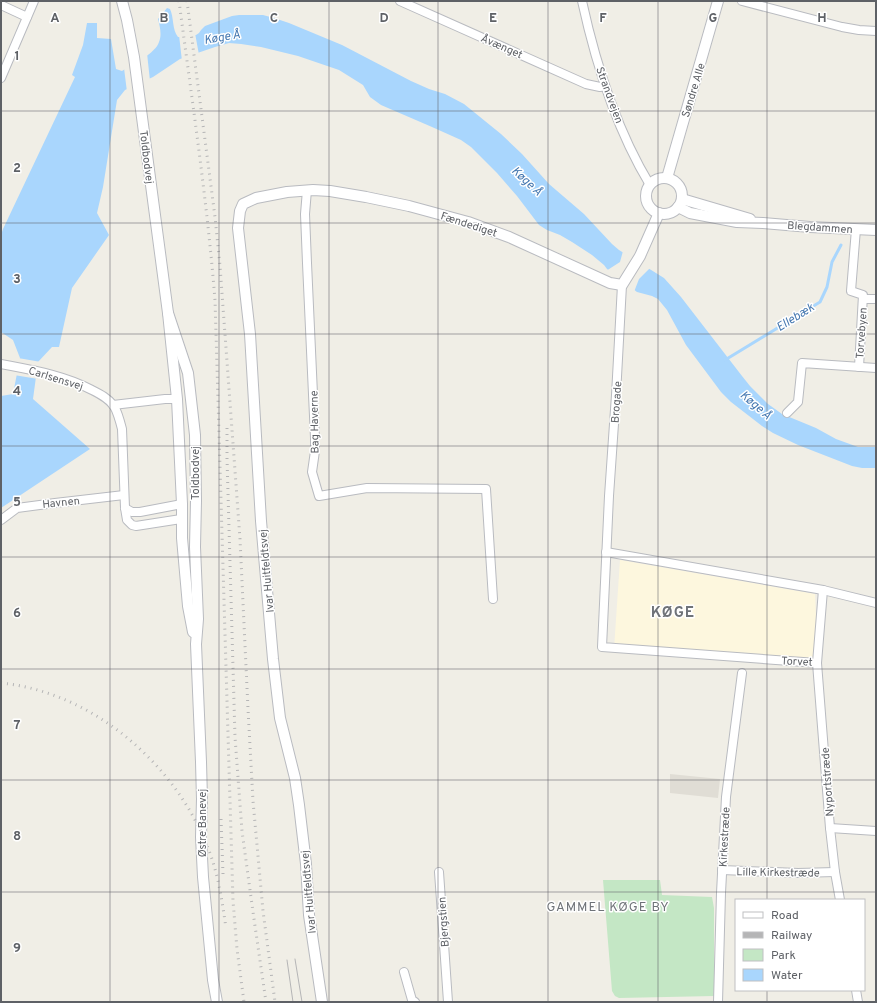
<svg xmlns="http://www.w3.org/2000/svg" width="877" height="1003" font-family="Overpass,sans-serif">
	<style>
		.commercial { fill: #fdf7de }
		.education { fill: #e0ddd5 }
		.green { fill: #c4e7c5 }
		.water { fill: #a9d6fd }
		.pier { fill: #f0eee6 }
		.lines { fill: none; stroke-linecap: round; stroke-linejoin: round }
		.stream { stroke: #a9d6fd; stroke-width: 3 }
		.minor-casing { stroke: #b9bbc0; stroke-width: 10 }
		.tertiary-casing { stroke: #b9bbc0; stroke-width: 12 }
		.minor { stroke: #fff; stroke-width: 8 }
		.tertiary { stroke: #fff; stroke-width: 10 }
		.tram { stroke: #b5b5b6; stroke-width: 1 }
		.rail { stroke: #b5b5b6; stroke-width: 3; stroke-dasharray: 1 5; stroke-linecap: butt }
		.grid { fill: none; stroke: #5e6166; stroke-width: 1; stroke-opacity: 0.55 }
		.labels { text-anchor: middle; stroke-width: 3; stroke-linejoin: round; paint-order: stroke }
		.street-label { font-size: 11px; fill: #5e6166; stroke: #fff }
		.water-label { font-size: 12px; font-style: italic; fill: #4477b0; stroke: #fff }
		.quarter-label { font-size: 13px; letter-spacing: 1px; fill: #6f7378; stroke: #fff }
		.district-label { font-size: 15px; font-weight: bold; letter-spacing: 1px; fill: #6f7378; stroke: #fff }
		.grid-label { font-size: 13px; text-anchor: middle; font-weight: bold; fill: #5e6166; stroke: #fff; stroke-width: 3; stroke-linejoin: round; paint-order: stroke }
	</style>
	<rect width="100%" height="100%" fill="#f0eee6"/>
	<path class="commercial" d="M620,560l195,34 3,72 -204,-17z"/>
	<path class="education" d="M670,774l50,5 -2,19 -48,-5z"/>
	<path class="green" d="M603,880h57l2,15 50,2 2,11v88l-95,2 -4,-2 -3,-5z"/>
	<path class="water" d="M167,8l3,1c4,8 2,21 8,28h10l8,-2 3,-2 2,-3 4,-4 27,-10 7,-1h24l11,3 15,5 53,22 69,36 18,8 16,5 19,10 37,30 21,20 27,30 35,30 28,30 7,6 45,28 17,19 61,79 8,10 18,18 14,10 34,14 20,11 22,8h18v21h-14l-10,-2 -54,-21 -25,-12 -11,-7 -31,-24 -10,-10 -35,-47 -19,-35 -9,-11 -6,-3 -15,-4 -30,-23 -3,-4 -12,-10 -20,-13 -12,-7 -13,-5 -8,-5 -22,-29 -20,-23 -26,-26 -10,-7 -29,-13 -51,-22 -11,-8 -7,-12 -24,-15 -41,-14 -37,-9 -20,-3 -12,-1 -14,4 -35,12 -27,18 -28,13 -8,10 -14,87 -6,26 12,22 -37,53 -13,59h-7l-14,15 -5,37 57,50 -89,59v-112l12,-2 7,-36 -7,-18 -12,-8v-97l2,-6 72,-152 -3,-2 11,-30 4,-22h10v15l14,1 5,30 6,2c10,-6 34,-18 37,-29 3,-7 1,-15 -1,-23z"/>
	<g class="pier">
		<path d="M195,33l4,22 -17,6 -3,-26h9z"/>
		<path d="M147,53l3,28 -23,11 -3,-24z"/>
		<path d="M623,251l28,16 -12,12 -5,13 -28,-21 14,-9z"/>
		<path d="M18,358l23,4 -1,1 -2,16 -24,-4z"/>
	</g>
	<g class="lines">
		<path class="stream" d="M725,360l95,-58 7,-15 5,-25 9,-17"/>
		<g class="minor-casing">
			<g id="minor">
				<path d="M400,1l186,83 14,3 5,-1"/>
				<path d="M582,1c14,64 34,128 68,184"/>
				<path d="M742,1l100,26 17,3 17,1"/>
				<path d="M1,5l26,12"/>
				<path d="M1,78l33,-77"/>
				<path d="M307,190l-2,24 2,49 8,175v13l-3,21 7,24 48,-8 119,1 7,110"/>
				<path d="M856,229l-5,62 12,4 -4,72"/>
				<path d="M622,285l-6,110 -7,101 -7,151 215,16 6,-73"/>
				<path d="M863,299h13"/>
				<path d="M1,364c31,6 63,11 91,26 8,4 16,8 22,16 4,7 6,15 8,23l3,79 2,12 5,5 4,1 45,-7"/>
				<path d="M113,405l52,-6h12"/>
				<path d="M787,413l11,-11 4,-39 74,5"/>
				<path d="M125,508l7,4h8l42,-8"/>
				<path d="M1,520l16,-12 38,-5 69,-8"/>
				<path d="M606,552l217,38 53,13"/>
				<path d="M817,663l13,165 5,44 5,28"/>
				<path d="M830,828l46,3"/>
				<path d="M722,870l76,3 37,-1"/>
				<path d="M439,872l9,130"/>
				<path d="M404,972l8,28 3,2"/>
				<path d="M856,990l2,12"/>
				<path d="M718,1002l3,-109 5,-96 16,-124"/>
			</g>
		</g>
		<g class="tertiary-casing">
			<g id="tertiary">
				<path d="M122,1l5,19 7,37 34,256 9,86 5,105v34l6,68 5,26"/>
				<path d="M667,178l51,-177"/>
				<circle cx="664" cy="196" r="18"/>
				<path d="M682,199l68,20"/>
				<path d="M678,207l12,6 47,9 26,1 47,4 66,3"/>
				<path d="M168,313l20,60 7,62 1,66 -1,46 3,72 -2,25 5,118 1,37 -1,38 2,40 10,103 4,22"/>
				<path d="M322,1002l-13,-87 -3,-51 -7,-59 -4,-27 -15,-60 -7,-59 -12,-138 -11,-187 -12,-106 2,-17 3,-7 13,-6 31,-6 26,-2 17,1 36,6 43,9 59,16 41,15 101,46 12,2 18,-29 19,-43"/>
			</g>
		</g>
		<use href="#minor" class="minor"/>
		<use href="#tertiary" class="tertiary"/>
		<g class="tram">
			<path d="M295,959l7,43"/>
			<path d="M287,960l6,42"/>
		</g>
		<g class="rail">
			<path d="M179,1c13,99 28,199 36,299l18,601 4,48 7,53"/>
			<path d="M187,1l28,216 5,49 20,273 8,170 5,92 10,110 12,91"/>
			<path d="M227,428v30l8,279 7,94 11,81 13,90"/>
			<path d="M1,683c91,9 174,80 207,165 10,25 14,52 18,80"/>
			<path d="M221,819l2,55"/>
		</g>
	</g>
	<path class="grid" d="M110,1v1001M219,1v1001M329,1v1001M438,1v1001M548,1v1001M658,1v1001M767,1v899M1,111h875M1,223h875M1,334h875M1,446h875M1,557h875M1,669h875M1,780h875M1,892h875M767,990v12"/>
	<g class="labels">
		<g class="street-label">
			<text transform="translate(502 46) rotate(24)" y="4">Åvænget</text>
			<text transform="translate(693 90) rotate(-73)" y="4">Søndre Alle</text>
			<text transform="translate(610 95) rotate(70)" y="4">Strandvejen</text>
			<text transform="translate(147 157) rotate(83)" y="4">Toldbodvej</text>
			<text transform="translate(469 224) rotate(18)" y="4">Fændediget</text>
			<text transform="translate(820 227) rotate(4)" y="4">Blegdammen</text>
			<text transform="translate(861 333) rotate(-86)" y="4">Torvebyen</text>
			<text transform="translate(56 378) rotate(17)" y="4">Carlsensvej</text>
			<text transform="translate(616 402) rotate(-86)" y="4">Brogade</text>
			<text transform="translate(314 422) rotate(-91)" y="4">Bag Haverne</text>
			<text transform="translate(195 473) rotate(-90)" y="4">Toldbodvej</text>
			<text transform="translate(61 502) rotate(-6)" y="4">Havnen</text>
			<text transform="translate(266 571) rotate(-95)" y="4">Ivar Huitfeldtsvej</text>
			<text transform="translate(797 661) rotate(3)" y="4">Torvet</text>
			<text transform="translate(827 782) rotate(-94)" y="4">Nyportstræde</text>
			<text transform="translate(202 823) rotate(-90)" y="4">Østre Banevej</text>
			<text transform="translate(724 837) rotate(-87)" y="4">Kirkestræde</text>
			<text transform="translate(778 872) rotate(1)" y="4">Lille Kirkestræde</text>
			<text transform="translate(308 892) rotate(-95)" y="4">Ivar Huitfeldtsvej</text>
			<text transform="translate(443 922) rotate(-94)" y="4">Bjergstien</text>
		</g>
		<g class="water-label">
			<text transform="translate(222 37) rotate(-10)" y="4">Køge Å</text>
			<text transform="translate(527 181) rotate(43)" y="4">Køge Å</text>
			<text transform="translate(795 317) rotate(-32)" y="4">Ellebæk</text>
			<text transform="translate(756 405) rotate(41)" y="4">Køge Å</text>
		</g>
		<g class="quarter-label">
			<text x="608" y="911">GAMMEL KØGE BY</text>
		</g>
		<g class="district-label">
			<text x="673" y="617">KØGE</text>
		</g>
	</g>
	<g class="grid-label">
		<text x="55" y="22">A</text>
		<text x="164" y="22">B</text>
		<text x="274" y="22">C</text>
		<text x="384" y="22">D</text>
		<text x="493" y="22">E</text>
		<text x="603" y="22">F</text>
		<text x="713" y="22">G</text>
		<text x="822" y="22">H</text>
		<text x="17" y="60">1</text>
		<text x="17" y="172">2</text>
		<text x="17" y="283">3</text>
		<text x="17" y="395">4</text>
		<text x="17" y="506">5</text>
		<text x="17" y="617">6</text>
		<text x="17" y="729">7</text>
		<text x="17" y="840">8</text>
		<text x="17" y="952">9</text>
	</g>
	<rect width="877" height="1003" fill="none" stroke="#5e6166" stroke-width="4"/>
	<rect x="735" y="899" width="130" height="92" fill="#ffffff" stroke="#bfc0c2"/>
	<rect x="743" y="912" width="20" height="6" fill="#ffffff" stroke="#bfc0c2"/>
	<text x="771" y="919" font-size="12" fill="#5e6166">Road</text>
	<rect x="743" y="932" width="20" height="6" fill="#b5b5b6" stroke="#bfc0c2"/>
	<text x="771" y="939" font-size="12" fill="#5e6166">Railway</text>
	<rect x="743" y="949" width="20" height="12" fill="#c4e7c5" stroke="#bfc0c2"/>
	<text x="771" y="959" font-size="12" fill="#5e6166">Park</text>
	<rect x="743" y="969" width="20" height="12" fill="#a9d6fd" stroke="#bfc0c2"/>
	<text x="771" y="979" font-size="12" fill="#5e6166">Water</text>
</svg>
